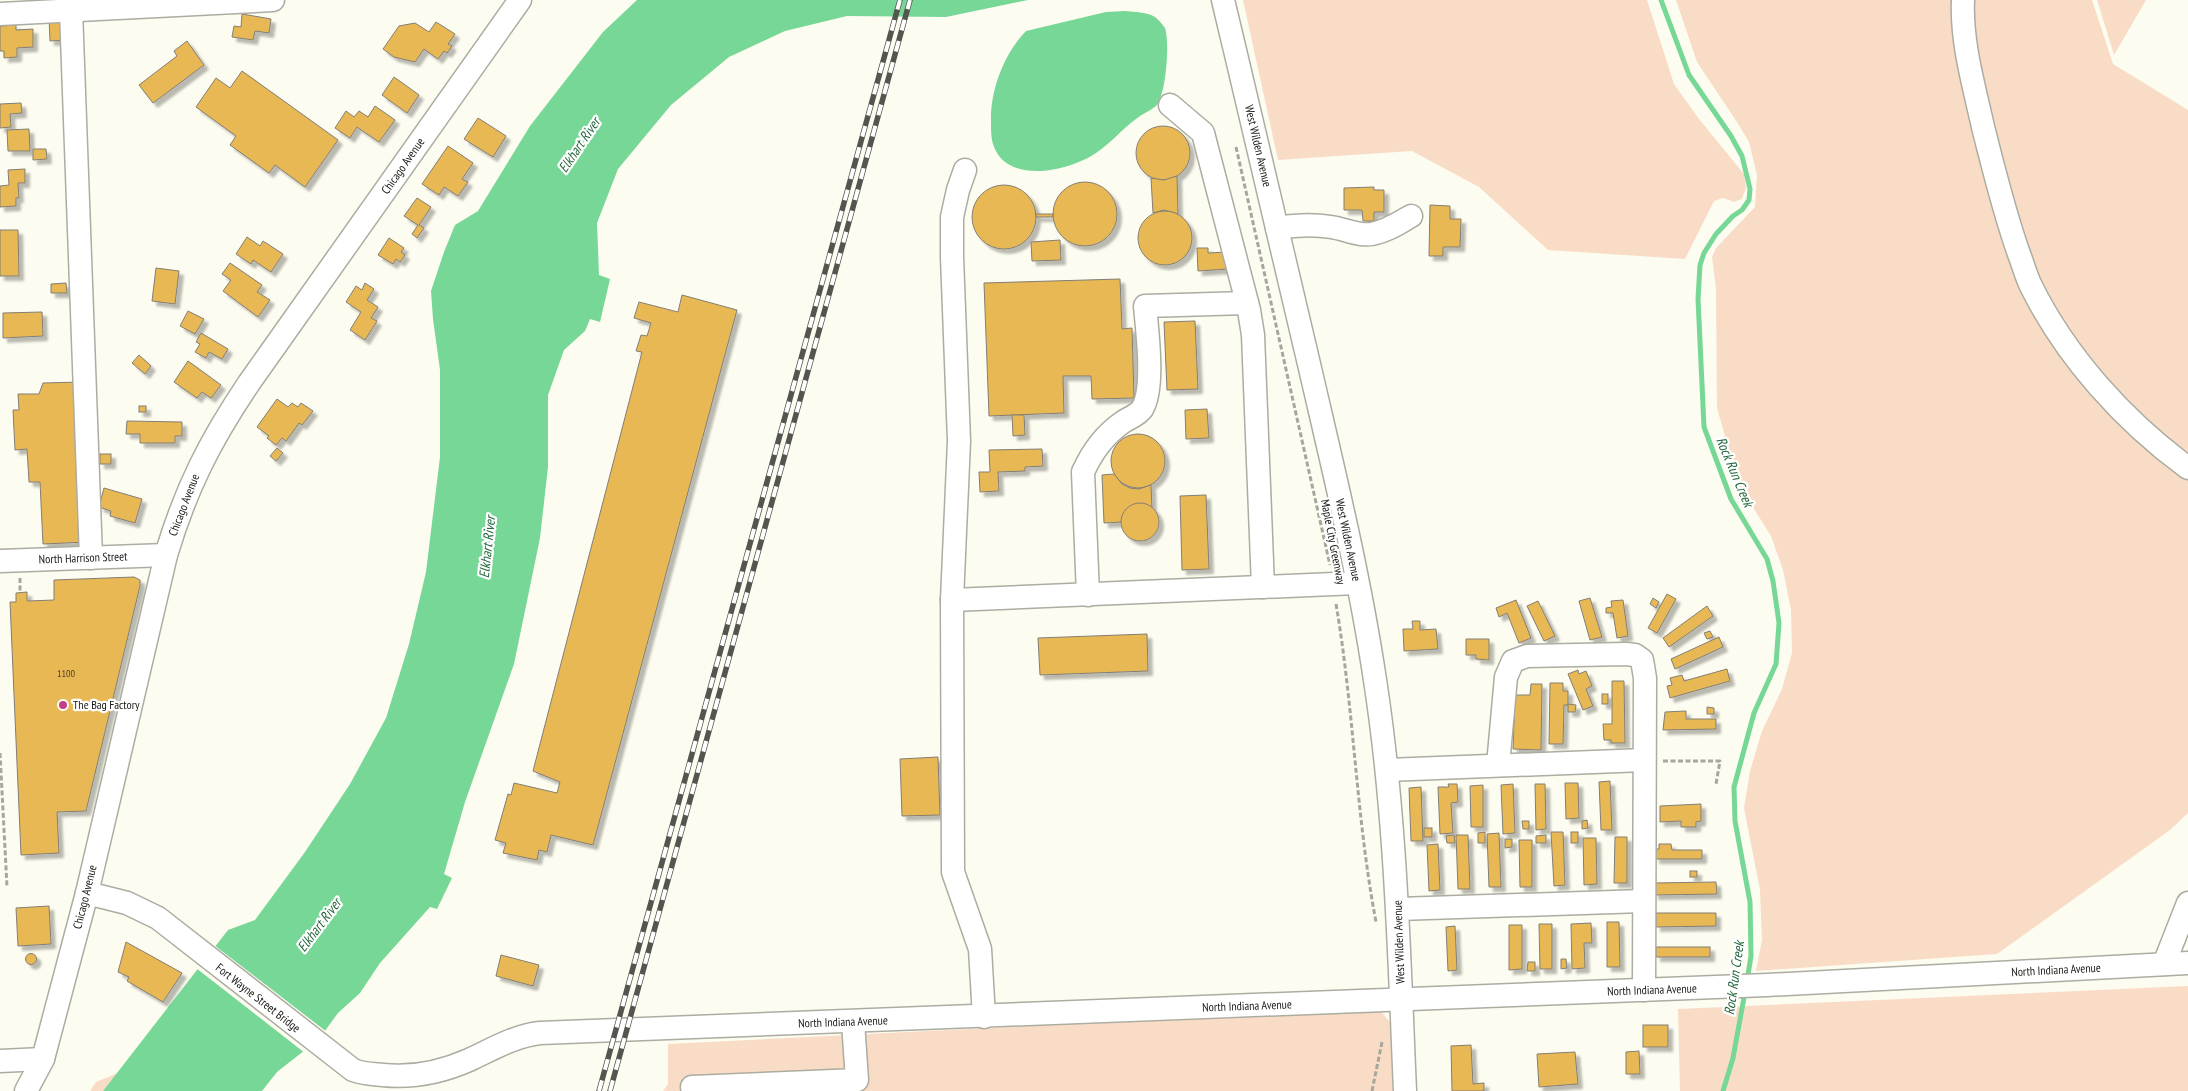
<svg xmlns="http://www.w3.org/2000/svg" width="2188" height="1091" font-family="'PT Sans Narrow',sans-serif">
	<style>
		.green { fill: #f9dcc6 }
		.water { fill: #77d796 }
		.pier { fill: #fcfcf0 }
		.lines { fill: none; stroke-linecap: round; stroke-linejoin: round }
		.stream { stroke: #77d796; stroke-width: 5 }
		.building { fill: #e8b854; stroke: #837e75; filter: url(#shadow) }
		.minor-casing { stroke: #acaca2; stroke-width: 25 }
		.path { stroke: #a6a69d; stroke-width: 3; stroke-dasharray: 5 2.5; stroke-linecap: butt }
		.minor { stroke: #fff; stroke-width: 22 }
		.rail-casing { stroke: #55554f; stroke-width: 5.5 }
		.rail { stroke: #fff; stroke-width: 4; stroke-dasharray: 11; stroke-linecap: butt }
		.poi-dot { fill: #c23f86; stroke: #fff; stroke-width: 2 }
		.labels { text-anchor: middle; stroke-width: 4.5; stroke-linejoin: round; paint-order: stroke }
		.number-label { font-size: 10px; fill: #4d4125 }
		.street-label { font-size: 12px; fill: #191915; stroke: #fff }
		.poi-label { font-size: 12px; fill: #191915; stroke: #fff; text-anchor: start }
		.water-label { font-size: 14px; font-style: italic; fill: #23663c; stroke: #fff }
	</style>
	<defs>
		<filter id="shadow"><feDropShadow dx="4.5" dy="4.5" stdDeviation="1" flood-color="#0004"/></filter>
	</defs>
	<rect width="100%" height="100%" fill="#fcfcf0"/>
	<g class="green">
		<path d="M1243,0h404l27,84 25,35 45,55 2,14 -4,11 -8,3 -11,-4 -9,3 -29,58 -137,-9 -69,-63 -67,-36 -134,9z"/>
		<path d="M1676,0h416l21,64 75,46v703l-18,17 -173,124 -241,17 6,-31 -2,-50 -16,-82 6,-37 12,-40 20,-42 10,-36 -1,-43 -8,-40 -12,-34 -32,-51 -22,-77 -1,-120 -4,-31 4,-9 39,-41 2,-32 -8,-33 -12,-20 -40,-60z"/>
		<path d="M2097,0h49l-32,55 -16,-52z"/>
		<path d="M2188,986v105h-508l-2,-82z"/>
		<path d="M1371,1009l9,1 12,15 3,66h-732l5,-7v-40z"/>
		<path d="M118,1073l-15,18h-13l6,-9z"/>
	</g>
	<g class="water">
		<path d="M637,0h391l-82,17 -99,-1 -62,15 -56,26 -58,48 -53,64 -21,54 2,52 11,4 -10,43 -10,-3 -5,12 -21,19 -16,45v72l-8,71 -26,126 -49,138 -21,72 8,4 -15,31 -7,-2 -50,56 -20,30 -22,20 -19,26 -42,33 -15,19h-159l125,-161 27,-10 50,-68 45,-68 36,-66 23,-74 17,-72 14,-115v-87l-7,-51 -2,-28 13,-39 11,-27 23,-14 52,-85 73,-94z"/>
		<path d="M1125,11c9,1 22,1 30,6 3,2 8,8 10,11 5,14 1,68 -9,78 -6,5 -14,8 -20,13 -14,10 -26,25 -40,34 -26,18 -90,33 -103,-9 -2,-6 -2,-16 -2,-22 -1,-31 13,-69 35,-91l80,-19z"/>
	</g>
	<path class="pier" d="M214,945l113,87 -6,9 -16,12 -109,-85z"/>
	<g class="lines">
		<g class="stream">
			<path d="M1661,0l28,75 42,61 11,20 8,33 -1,11 -7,10 -9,6 -17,18 -12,19 -4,12 -2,34 6,128 27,72 36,60 6,22 6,42 -3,41 -22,49 -20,74 1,34 15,81 1,54 -4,25"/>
			<path d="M1723,1091l10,-33 12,-66"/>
		</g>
	</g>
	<g class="building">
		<path d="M242,14l29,5 -2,14 -14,-2 -2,9 -21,-3 2,-11 7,1z"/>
		<path d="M49,18h17v22l-16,1z"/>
		<path d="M436,22l19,12 -7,10 4,2 -5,7 -3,-2 -6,8 -14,-10 -9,13 -21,-5 -11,-8 16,-23 16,-3 14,9z"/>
		<path d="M16,25v5l17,-1v18l-16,1v9l-13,1v-7h-4v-25z"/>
		<path d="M187,41l17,24 -51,38 -14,-18 38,-29 -3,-5z"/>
		<path d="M242,71l96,69 -33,47 -30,-22 -6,8 -39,-28 6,-9 -40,-29 20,-29 14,10z"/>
		<path d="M394,77l25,18 -12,18 -25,-18z"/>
		<path d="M21,103l1,10 -12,1 1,13 -11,1v-24z"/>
		<path d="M375,106l20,14 -16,22 -22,-15 -7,11 -15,-10 11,-17 8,6 5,-6 9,6z"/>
		<path d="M478,118l28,18 -13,21 -29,-18z"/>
		<circle cx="1163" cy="153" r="27"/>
		<path d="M29,129l1,22h-22l-1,-21z"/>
		<path d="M448,146l25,17 -11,16 6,3 -10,14 -14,-9 -5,8 -17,-11z"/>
		<path d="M33,149h13l1,10 -14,1z"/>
		<path d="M25,169v14h-7l1,15h-3v8l-16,1v-21l9,-1 -1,-15z"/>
		<path d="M1177,176l1,38 -14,-4 -11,3 -2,-35 13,2z"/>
		<circle cx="1085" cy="214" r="32"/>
		<circle cx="1004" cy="217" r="32"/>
		<path d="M1374,187v3h10v22h-10v9h-11l-1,-11h-18v-22z"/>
		<path d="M417,198l14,9 -12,18 5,3 -7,10 -5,-4 6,-9 -14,-9z"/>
		<path d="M1430,205l20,1v13h11l-1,28h-17v9h-14z"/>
		<circle cx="1165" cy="238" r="27"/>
		<rect x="1036" y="214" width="17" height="3"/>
		<path d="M0,230h18l1,46h-19z"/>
		<path d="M247,237l13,9 3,-5 20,13 -12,18 -18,-12 -2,4 -15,-10z"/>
		<path d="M389,238l15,10 -3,4 4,3 -5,7 -4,-3 -3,5 -15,-9z"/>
		<path d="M1060,240l1,20 -29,1 -1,-19z"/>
		<path d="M1197,248h11v5l19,-1 1,17 -30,2z"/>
		<path d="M230,263l32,22 -5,7 13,8 -12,17 -35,-26 8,-11 -9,-6z"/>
		<path d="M156,268l23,3 -4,33 -23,-3z"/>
		<path d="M1120,279l2,50 10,-1 2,70 -42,1 -1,-23h-28l1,37 -75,3 -5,-133z"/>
		<path d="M66,283l1,10h-16v-9z"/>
		<path d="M365,283l9,6 -7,11 11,7 -7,11 6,3 -12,19 -15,-10 11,-18 -15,-10 10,-16 6,4z"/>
		<path d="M682,295l55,15 -144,535 -42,-10 -4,17 -8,-2 -2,10 -34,-7 3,-10 -11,-3 13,-46 3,1 3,-12 43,10 3,-11 -27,-11 109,-419 -6,-1 5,-16 6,1 4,-13 -17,-5 5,-16 39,10z"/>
		<path d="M188,311l16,8 -9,15 -15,-8z"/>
		<path d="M42,312l1,24 -40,2v-25z"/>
		<path d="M1195,321l3,68 -31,1 -3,-68z"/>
		<path d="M201,333l27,16 -6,10 -13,-7 -3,6 -11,-6 5,-8 -4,-2z"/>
		<path d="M139,355l12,11 -6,8 -13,-11z"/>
		<path d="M188,361l33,24 -10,13 -9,-6 -5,6 -23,-16z"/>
		<path d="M81,382l7,160 -45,2 -3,-62h-11l-2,-33 -12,1 -2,-40h6l-1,-16h21l4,-11z"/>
		<path d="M277,399l11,8 4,-4 6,4 3,-4 12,8 -11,14 -3,-2 -13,18 -4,-3 -6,7 -9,-7 2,-2 -12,-9z"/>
		<rect x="139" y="406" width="7" height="6"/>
		<path d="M1207,409l2,29 -23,1 -1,-29z"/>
		<path d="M1012,415h12l1,20 -12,1z"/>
		<path d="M127,421l55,1v14h-7v7h-35v-9h-14z"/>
		<circle cx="1138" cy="461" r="27"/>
		<path d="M277,448l6,5 -7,8 -6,-5z"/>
		<path d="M1042,449l1,17 -18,1v4l-27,1 1,19 -19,1 -1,-20h11l-1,-22z"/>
		<rect x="100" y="454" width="11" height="10"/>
		<path d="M1114,474l8,10 8,4 9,1 12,-4 1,23 -7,-4 -12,1 -9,9 -2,8 -18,1 -2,-48z"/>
		<path d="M104,488l38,11 -7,24 -25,-7 1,-5 -12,-4z"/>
		<path d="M1206,495l3,74 -27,1 -2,-74z"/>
		<circle cx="1140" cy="522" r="19"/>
		<path d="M134,577l6,3v6l-54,225 -29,1 2,41 -38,2 -11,-253h6v-9l11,-1v9l27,-1v-20z"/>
		<path d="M1667,594l9,5 -19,34 -9,-5z"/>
		<path d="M1590,598l12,39 -12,3 -11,-39z"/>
		<path d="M1653,598l6,4 -3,6 -6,-4z"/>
		<path d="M1516,600l15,38 -12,5 -12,-30 -8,4 -3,-9z"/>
		<path d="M1623,600l5,36 -11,2 -4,-25h-7v-5l6,-1 -1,-6z"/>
		<path d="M1538,601l17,35 -11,5 -17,-35z"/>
		<path d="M1707,606l6,10 -44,31 -6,-9z"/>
		<path d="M1412,621h8v9l16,-1 2,20 -34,2 -1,-22h10z"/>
		<path d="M1710,631l3,6 -6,2 -3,-6z"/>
		<path d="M1147,634l1,37 -108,4 -2,-37z"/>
		<path d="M1719,637l4,10 -48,22 -4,-10z"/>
		<path d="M1466,639h23v21l-13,-1v-4h-10z"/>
		<path d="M1727,669l3,12 -60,17 -3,-12 5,-1 -2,-7 12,-3 2,6z"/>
		<path d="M1578,670l1,4 7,-3 6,15 -6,3 7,17 -10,4 -15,-36z"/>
		<path d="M1612,681h12l1,62h-14v-3h-7l-1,-16h9z"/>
		<path d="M1550,683h13v8h5v14h-4l-1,39h-14z"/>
		<path d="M1531,684h11l-1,66 -28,-1 2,-54h15z"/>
		<rect x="1602" y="694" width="6" height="10"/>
		<path d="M1568,704l8,1 -1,7h-7z"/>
		<path d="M1707,707l7,1v6h-7z"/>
		<path d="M1686,711v8h30v10l-53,1 2,-18z"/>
		<path d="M938,757l2,58 -38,1 -2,-57z"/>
		<path d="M1610,781l2,49h-11l-2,-48z"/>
		<path d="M1565,783h13l1,35 -13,1z"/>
		<path d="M1448,784h9l1,18 -7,1 2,30 -13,1 -2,-47h11z"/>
		<path d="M1513,784l2,49 -12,1 -2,-49z"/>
		<path d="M1535,784h10l1,45 -10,1z"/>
		<path d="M1483,785v42h-12l-1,-41z"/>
		<path d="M1421,787l2,54h-12l-2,-53z"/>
		<path d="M1701,804v17l-5,1v5h-15v-6l-21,1v-16z"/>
		<path d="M1587,820l1,8 -6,1v-8z"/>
		<path d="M1522,821h7v8h-6z"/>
		<rect x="1424" y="828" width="8" height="9"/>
		<path d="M1485,832v11h-7v-10z"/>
		<path d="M1551,832h12l2,53 -11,1z"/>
		<rect x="1571" y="832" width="7" height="11"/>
		<path d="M1499,833l2,54h-12l-2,-53z"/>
		<path d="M1454,835l1,8h-8l-1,-7z"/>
		<path d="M1456,835h12l2,54h-12z"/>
		<path d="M1546,835v8h-10v-7z"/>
		<path d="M1615,837h12v46h-13z"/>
		<path d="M1583,838h13l1,46 -13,1z"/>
		<path d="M1505,839h7v8l-7,1z"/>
		<path d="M1519,840h13v47h-12z"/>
		<path d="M1438,844l2,46 -11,1 -2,-46z"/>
		<path d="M1659,844h12l1,6h30v9h-47v-10h4z"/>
		<rect x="1690" y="871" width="7" height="6"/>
		<path d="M1716,882l1,12 -63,1v-12z"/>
		<path d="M49,906l2,38 -33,2 -2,-38z"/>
		<path d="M1656,913h60v13l-60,1z"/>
		<path d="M1607,922h12l1,45h-13z"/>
		<path d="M1591,923l1,20h-8l1,25 -13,1 -1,-45z"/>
		<path d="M1539,924h13v45h-12z"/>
		<path d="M1509,925h13v44l-13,1z"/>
		<path d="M1455,926l2,44 -9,1 -2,-44z"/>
		<path d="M126,942l56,31 -19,29 -36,-21 2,-4 -11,-5z"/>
		<rect x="1656" y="947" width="54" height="10"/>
		<circle cx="31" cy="959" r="5.5"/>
		<path d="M501,955l38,10 -6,21 -37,-10z"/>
		<path d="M1561,959h5l1,9 -6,1z"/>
		<path d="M1528,962h7v9h-8z"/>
		<rect x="1643" y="1025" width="25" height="22"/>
		<path d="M1471,1045l2,39 11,-1v8h-32l-1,-45z"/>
		<path d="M1639,1051l1,23h-14v-22z"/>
		<path d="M1575,1052l3,32 -39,3 -2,-33z"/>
	</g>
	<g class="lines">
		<g class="minor-casing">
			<g id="minor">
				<path d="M1223,0c29,121 57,242 86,364 24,104 50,209 66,316 21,136 24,274 30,411"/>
				<path d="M1963,0c-2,42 11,86 20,127 11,43 21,85 36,127 4,10 7,22 12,32 35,71 93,135 157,182"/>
				<path d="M71,10l20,548"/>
				<path d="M0,14l273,-14"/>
				<path d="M1170,105l33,28 46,177 4,25 10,252"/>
				<path d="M965,170l-7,20 -6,27v40l7,184 -7,159 1,272 27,77 4,68"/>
				<path d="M1277,228c19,-3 35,-4 54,-1 14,2 27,9 41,7 15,-3 27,-11 39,-18"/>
				<path d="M0,561l166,-6"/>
				<path d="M1088,595l-5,-123c9,-20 21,-37 40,-50 6,-4 15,-7 19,-13 13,-20 5,-79 3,-103l102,-3"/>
				<path d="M952,600l405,-17"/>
				<path d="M1498,765l8,-88 7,-16 14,-5 99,-2 9,1 7,5 3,18 -1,312"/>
				<path d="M1387,770l257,-10"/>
				<path d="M87,893l40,10 31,15 195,152c10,4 20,4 30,5 30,3 59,-3 86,-15 24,-11 45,-24 71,-27l1227,-48 421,-22"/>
				<path d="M1398,909l245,-8"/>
				<path d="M2164,964l24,-61"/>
				<path d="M0,1061l43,-2"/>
				<path d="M692,1087l165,-7 -4,-58"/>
				<path d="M26,1091l17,-32 44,-166 79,-338c20,-67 44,-114 83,-172l271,-383"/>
			</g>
		</g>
		<g class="path">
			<path d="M1236,147l94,418"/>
			<path d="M20,578v14"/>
			<path d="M1336,604c18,105 20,213 40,318"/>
			<path d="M0,753l7,134"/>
			<path d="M1663,761h57l-4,23"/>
			<path d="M1372,1091l10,-49"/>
		</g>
		<use href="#minor" class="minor"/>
		<g class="rail-casing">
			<g id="rail">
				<path d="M599,1091l301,-1091"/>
				<path d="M610,1091l300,-1091"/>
			</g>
		</g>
		<use href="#rail" class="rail"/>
	</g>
	<circle class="poi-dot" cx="63" cy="705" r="5"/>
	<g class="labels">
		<g class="number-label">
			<text x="66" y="677">1100</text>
		</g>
		<g class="street-label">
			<text transform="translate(1258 146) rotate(77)" y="4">West Wilden Avenue</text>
			<text transform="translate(403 166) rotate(-55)" y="4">Chicago Avenue</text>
			<text transform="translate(184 505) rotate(-69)" y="4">Chicago Avenue</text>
			<text transform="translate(1348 540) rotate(78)" y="4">West Wilden Avenue</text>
			<text transform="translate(1333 542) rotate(79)" y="4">Maple City Greenway</text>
			<text transform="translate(83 558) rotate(-2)" y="4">North Harrison Street</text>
			<text transform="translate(85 897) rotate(-76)" y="4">Chicago Avenue</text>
			<text transform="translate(1399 942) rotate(-92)" y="4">West Wilden Avenue</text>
			<text transform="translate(2056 970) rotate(-3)" y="4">North Indiana Avenue</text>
			<text transform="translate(1652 990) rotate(-2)" y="4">North Indiana Avenue</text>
			<text transform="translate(258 998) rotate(38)" y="4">Fort Wayne Street Bridge</text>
			<text transform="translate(1247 1006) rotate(-2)" y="4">North Indiana Avenue</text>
			<text transform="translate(843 1022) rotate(-2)" y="4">North Indiana Avenue</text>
		</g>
		<g class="poi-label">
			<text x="73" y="709">The Bag Factory</text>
		</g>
		<g class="water-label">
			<text transform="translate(579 145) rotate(-56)" y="5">Elkhart River</text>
			<text transform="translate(1735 472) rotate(67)" y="5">Rock Run Creek</text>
			<text transform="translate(487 547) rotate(-84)" y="5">Elkhart River</text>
			<text transform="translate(319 925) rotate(-53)" y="5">Elkhart River</text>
			<text transform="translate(1734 978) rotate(-82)" y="5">Rock Run Creek</text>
		</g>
	</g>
</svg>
